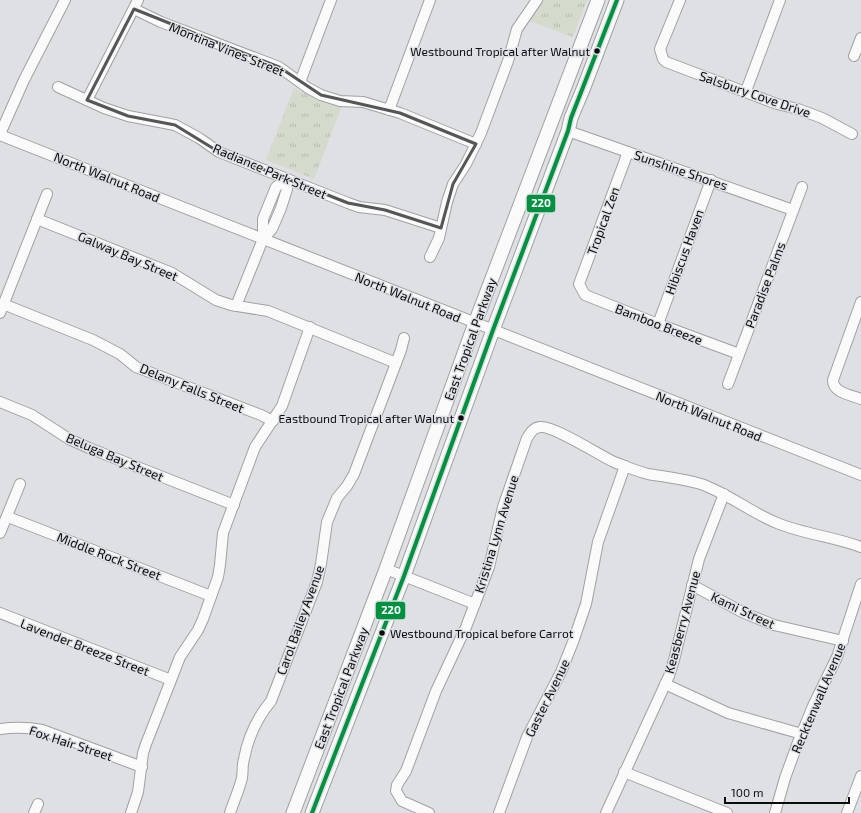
<svg xmlns="http://www.w3.org/2000/svg" width="861" height="813" font-family="'Exo 2',sans-serif">
	<style>
		.park { fill: url(#park-tufts) }
		.lines { fill: none; stroke-linecap: round; stroke-linejoin: round }
		.minor-casing { stroke: #a0a1a3; stroke-width: 12 }
		.major-casing { stroke: #a0a1a3; stroke-width: 15 }
		.minor { stroke: #fafafb; stroke-width: 10 }
		.major { stroke: #fafafb; stroke-width: 13 }
		.bus-1-casing { stroke: #dde0e4; stroke-width: 7 }
		.bus-1 { stroke: #009140; stroke-width: 4 }
		.marked { fill: none; stroke: #555658; stroke-width: 3; stroke-linejoin: round }
		.bus-dot { fill: #0b0c0d; stroke: #dde0e4; stroke-width: 1.5 }
		.labels { text-anchor: middle; stroke-width: 3; stroke-linejoin: round; paint-order: stroke }
		.bus-label { font-size: 12px; fill: #0b0c0d; stroke: #dde0e4; text-anchor: end }
		.street-label { font-size: 13px; fill: #0b0c0d; stroke: #dde0e4 }
		.line-badge { stroke: #dde0e4; stroke-width: 1.5 }
		.badge-label { font-size: 11px; text-anchor: middle; font-weight: bold; fill: #fff }
	</style>
	<defs>
		<pattern id="park-tufts" width="24" height="20" patternUnits="userSpaceOnUse"><rect width="24" height="20" fill="#d4dbcd"/><path d="M3 7l-1-3M5 7V3M7 7l1-3M15 17l-1-3M17 17v-4M19 17l1-3" fill="none" stroke="#b5bbaf"/></pattern>
	</defs>
	<rect width="100%" height="100%" fill="#dee0e3"/>
	<g class="park">
		<path d="M543,0h44l-14,37 -43,-16z"/>
		<path d="M294,88l17,8 31,10 -28,73 -48,-19z"/>
	</g>
	<g class="lines">
		<g class="minor-casing">
			<g id="minor">
				<path d="M680,0l-20,49 3,10 3,3 111,42 21,5 24,9 30,16"/>
				<path d="M134,9l27,13 118,45 29,21 13,7 19,6 23,1 37,11 76,31"/>
				<path d="M854,56l7,-18"/>
				<path d="M300,82l31,-82"/>
				<path d="M58,87l46,21 24,8 47,9 24,13 20,14 129,51 11,4 26,3 56,18"/>
				<path d="M746,91l34,-91"/>
				<path d="M87,100l51,-100"/>
				<path d="M389,110l41,-110"/>
				<path d="M568,131l225,79"/>
				<path d="M0,134l24,-54 41,-80"/>
				<path d="M0,135l861,340"/>
				<path d="M628,152l-49,132 6,11 73,29 81,30"/>
				<path d="M37,219l135,54 44,27 15,5 37,6 128,52"/>
				<path d="M263,239v-20l13,-32 11,-8"/>
				<path d="M430,257l9,-19 8,-36 6,-18 13,-20 15,-31 27,-72 9,-32 20,-29"/>
				<path d="M861,302l-28,78c0,13 18,15 28,19"/>
				<path d="M3,304l90,36 27,14 16,13 125,48 12,6"/>
				<path d="M236,306l27,-67 9,-10 9,-21 6,-19v-10"/>
				<path d="M0,313l47,-119"/>
				<path d="M658,324l53,-144"/>
				<path d="M728,384l74,-197"/>
				<path d="M0,402l32,13 37,24 20,9 145,57"/>
				<path d="M8,517l203,79"/>
				<path d="M0,533l20,-49"/>
				<path d="M386,569l89,35"/>
				<path d="M692,585l52,28 30,12 69,16"/>
				<path d="M0,613l171,67"/>
				<path d="M665,684l63,29 74,21"/>
				<path d="M0,729c15,-2 27,-2 42,1l100,37"/>
				<path d="M624,772l103,41"/>
				<path d="M34,813l4,-9"/>
				<path d="M131,813l7,-21 5,-39 3,-9 34,-87 18,-27 5,-11 15,-42 2,-12 3,-32 32,-86 27,-41 28,-79"/>
				<path d="M230,813c4,-12 9,-23 12,-35 1,-6 0,-13 2,-19 4,-22 13,-41 27,-58l46,-119 4,-18 6,-42 10,-24 10,-12 7,-12 47,-124 3,-12"/>
				<path d="M429,813l-27,-12 -6,-10 1,-6 9,-14 30,-80 30,-64 23,-60 14,-60 24,-69c4,-6 6,-10 13,-11 13,-2 59,28 74,35 11,4 22,9 34,12 18,3 36,5 53,10 28,10 49,28 76,39 27,11 57,14 84,24"/>
				<path d="M499,813l28,-76 34,-65 12,-30 13,-38 12,-62 27,-76"/>
				<path d="M606,813l63,-137 5,-16 25,-101 25,-65"/>
				<path d="M775,813l10,-35 12,-33 16,-39 24,-49 24,-73"/>
				<path d="M847,813l14,-37"/>
			</g>
		</g>
		<g class="major-casing">
			<g id="major">
				<path d="M293,813l93,-244 89,-246 123,-323"/>
				<path d="M312,813l92,-237 89,-246 75,-199 3,-13 13,-31 33,-87"/>
			</g>
		</g>
		<use href="#minor" class="minor"/>
		<use href="#major" class="major"/>
		<g class="bus-1-casing">
			<path id="bus-1" d="M312,813l92,-237 89,-246 75,-199 3,-13 46,-118"/>
		</g>
		<use href="#bus-1" class="bus-1"/>
	</g>
	<path class="marked" d="M134,9l145,58 42,28 79,18 76,31 -23,40 -12,44 -56,-18 -37,-7 -129,-51 -44,-27 -47,-9 -41,-16z"/>
	<g class="bus-dot">
		<circle cx="597" cy="51" r="3.5"/>
		<circle cx="461" cy="418" r="3.5"/>
		<circle cx="382" cy="633" r="3.5"/>
	</g>
	<g class="labels">
		<g class="bus-label">
			<text x="590" y="56">Westbound Tropical after Walnut</text>
			<text x="454" y="423">Eastbound Tropical after Walnut</text>
			<text x="390" y="638" text-anchor="start">Westbound Tropical before Carrot</text>
		</g>
		<g class="street-label">
			<text transform="translate(227 49) rotate(22)" y="5">Montina Vines Street</text>
			<text transform="translate(755 94) rotate(19)" y="5">Salsbury Cove Drive</text>
			<text transform="translate(681 170) rotate(19)" y="5">Sunshine Shores</text>
			<text transform="translate(270 171) rotate(23)" y="5">Radiance Park Street</text>
			<text transform="translate(107 177) rotate(22)" y="5">North Walnut Road</text>
			<text transform="translate(603 221) rotate(-70)" y="5">Tropical Zen</text>
			<text transform="translate(684 252) rotate(-70)" y="5">Hibiscus Haven</text>
			<text transform="translate(128 256) rotate(23)" y="5">Galway Bay Street</text>
			<text transform="translate(765 285) rotate(-69)" y="5">Paradise Palms</text>
			<text transform="translate(408 297) rotate(22)" y="5">North Walnut Road</text>
			<text transform="translate(659 324) rotate(21)" y="5">Bamboo Breeze</text>
			<text transform="translate(470 339) rotate(-70)" y="5">East Tropical Parkway</text>
			<text transform="translate(192 388) rotate(22)" y="5">Delany Falls Street</text>
			<text transform="translate(709 416) rotate(22)" y="5">North Walnut Road</text>
			<text transform="translate(115 457) rotate(23)" y="5">Beluga Bay Street</text>
			<text transform="translate(496 534) rotate(-73)" y="5">Kristina Lynn Avenue</text>
			<text transform="translate(109 556) rotate(21)" y="5">Middle Rock Street</text>
			<text transform="translate(743 610) rotate(25)" y="5">Kami Street</text>
			<text transform="translate(300 620) rotate(-70)" y="5">Carol Bailey Avenue</text>
			<text transform="translate(682 622) rotate(-75)" y="5">Keasberry Avenue</text>
			<text transform="translate(85 647) rotate(21)" y="5">Lavender Breeze Street</text>
			<text transform="translate(341 688) rotate(-69)" y="5">East Tropical Parkway</text>
			<text transform="translate(547 698) rotate(-64)" y="5">Gaster Avenue</text>
			<text transform="translate(818 698) rotate(-67)" y="5">Recktenwall Avenue</text>
			<text transform="translate(71 743) rotate(18)" y="5">Fox Hair Street</text>
		</g>
	</g>
	<g class="line-badge">
		<rect x="526" y="194" width="30" height="19" rx="4" fill="#009140"/>
		<rect x="375" y="601" width="31" height="19" rx="4" fill="#009140"/>
	</g>
	<g class="badge-label">
		<text x="541" y="207">220</text>
		<text x="391" y="614">220</text>
	</g>
	<path d="M725 797v6h124v-6" fill="none" stroke="#0b0c0d" stroke-width="2"/>
	<text x="731" y="797" font-size="12" fill="#0b0c0d" stroke="#dde0e4" stroke-width="3" paint-order="stroke">100 m</text>
</svg>
